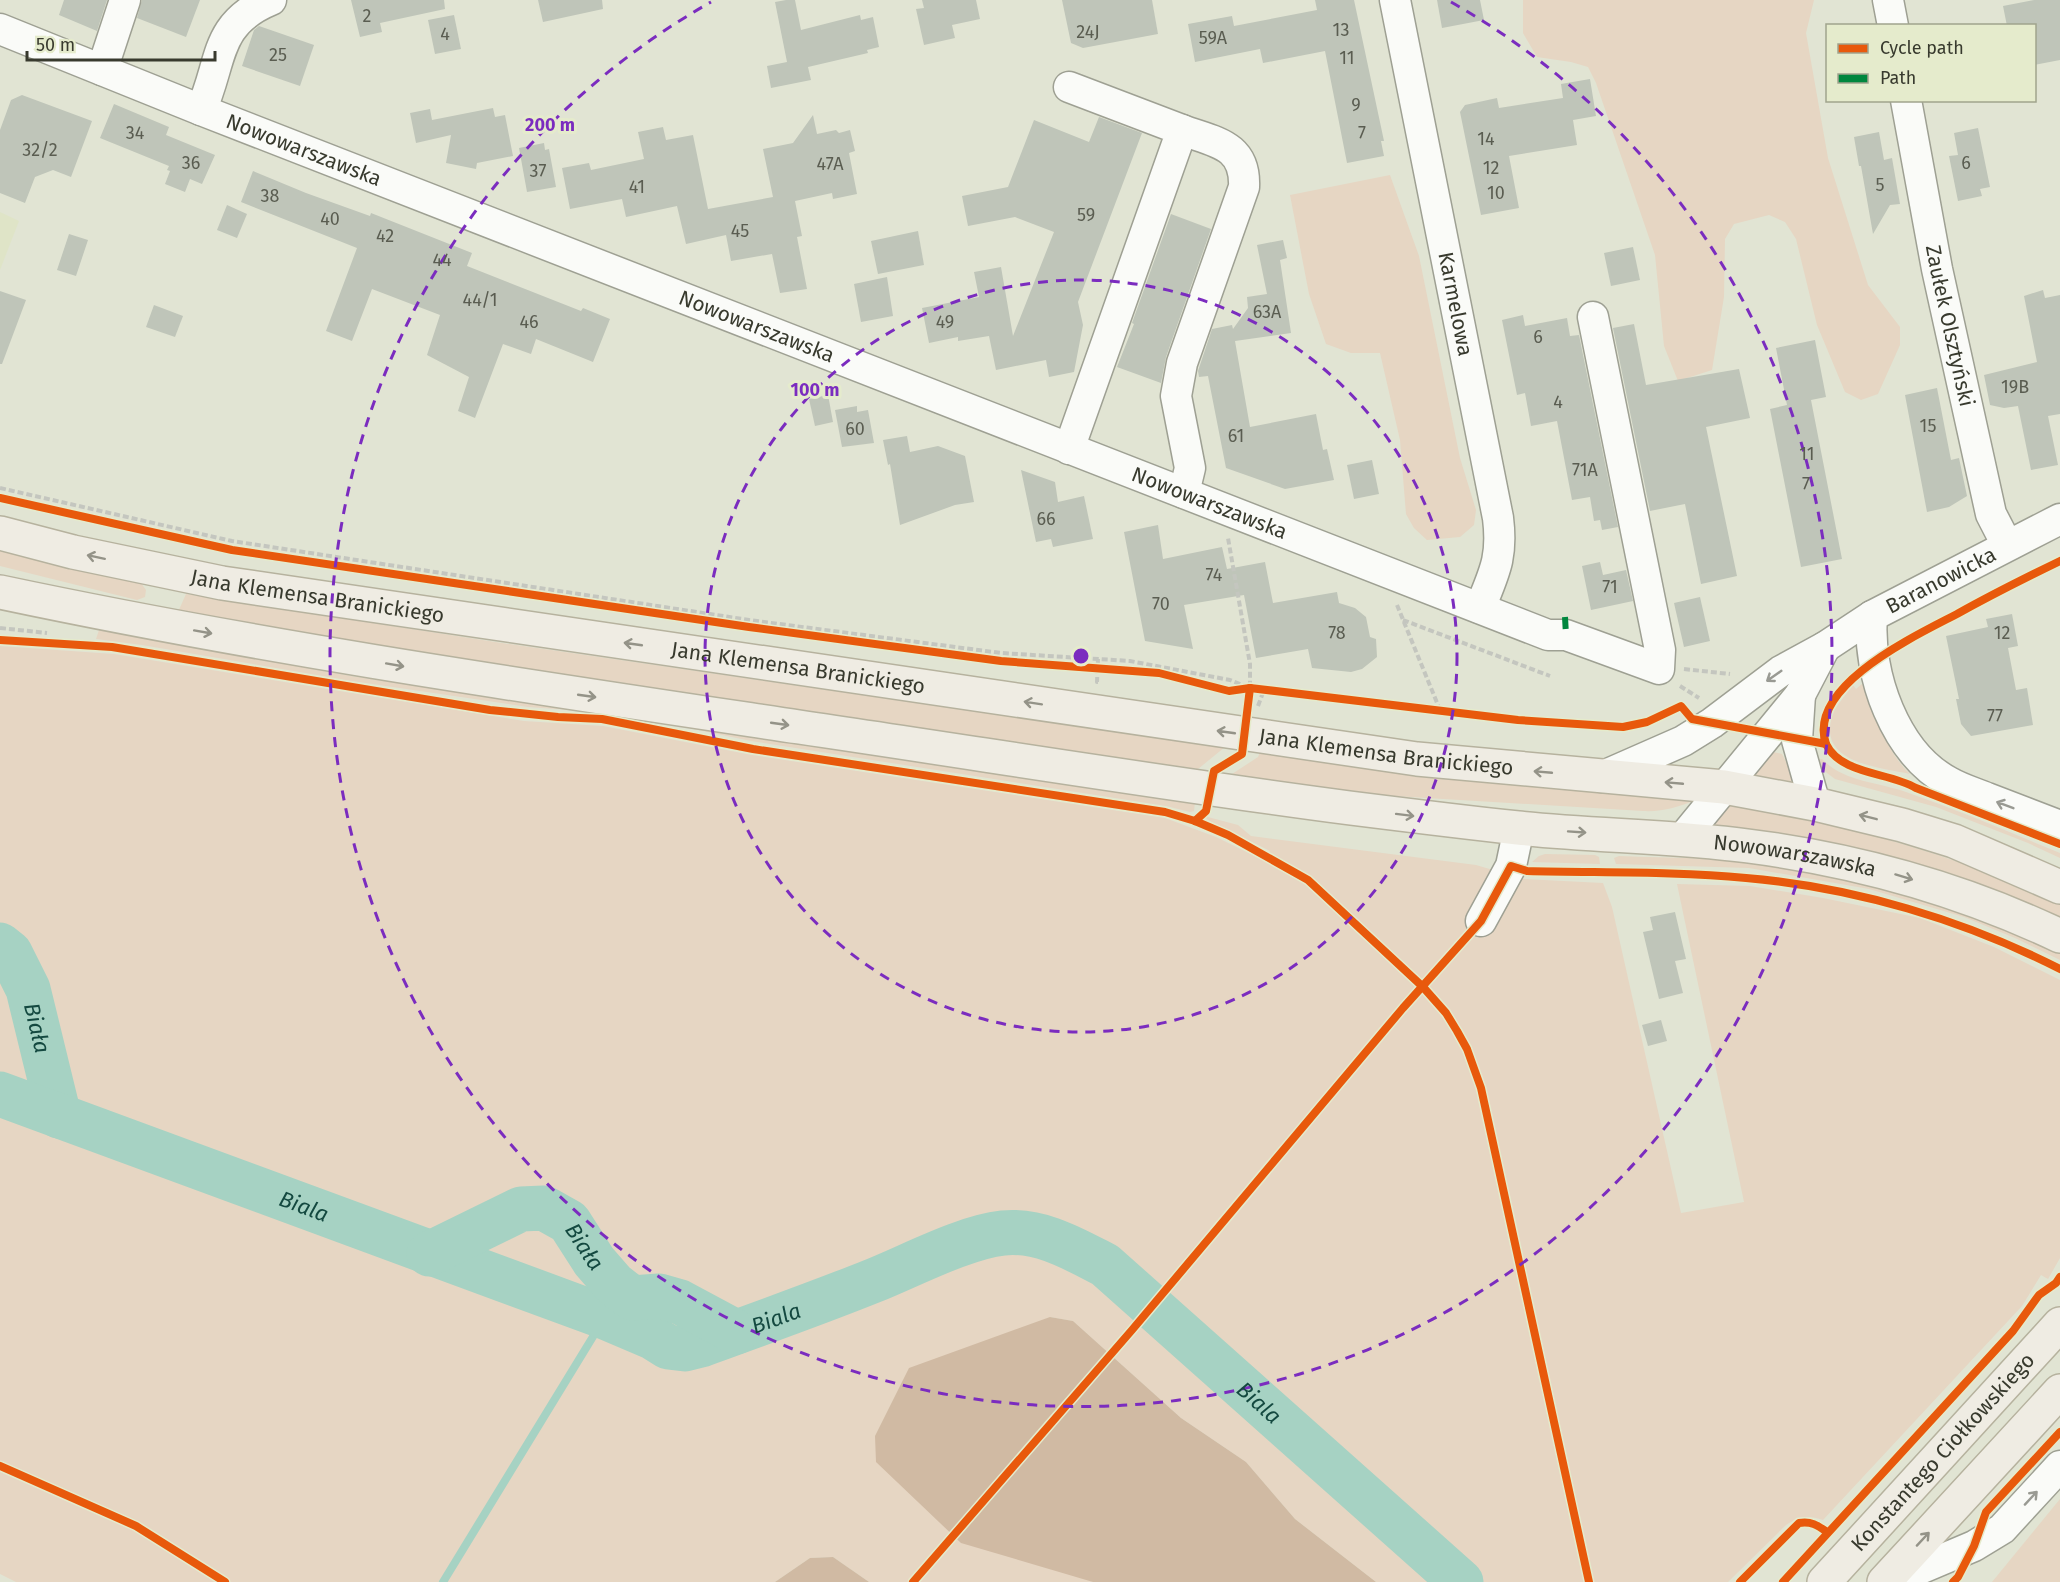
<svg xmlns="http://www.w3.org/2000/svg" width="2060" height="1582" font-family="'Fira Sans',sans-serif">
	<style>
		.built { fill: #dfe4c7 }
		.green { fill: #e6d6c3 }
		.forest { fill: #d0baa3 }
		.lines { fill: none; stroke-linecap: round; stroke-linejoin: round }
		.stream { stroke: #a6d2c3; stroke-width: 8 }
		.river { stroke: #a6d2c3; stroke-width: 45 }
		.building { fill: #bfc5b9 }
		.minor-casing { stroke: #9ea093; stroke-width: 33 }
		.major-casing { stroke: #b6b29e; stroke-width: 36 }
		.path { stroke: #c4c6bf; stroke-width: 4; stroke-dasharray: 6 3; stroke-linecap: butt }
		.minor { stroke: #fafbf8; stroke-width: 30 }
		.major { stroke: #efece3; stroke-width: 33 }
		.quiet { stroke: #00873e; stroke-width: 6; stroke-dasharray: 12 6; stroke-linecap: butt }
		.cycleway-casing { stroke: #e5ebcc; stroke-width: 11 }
		.cycleway { stroke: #e8590c; stroke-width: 8 }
		.oneway { stroke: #949388 }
		.oneway2 { stroke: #999a93 }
		.ring { fill: none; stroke: #7b2cbf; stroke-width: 3; stroke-dasharray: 10 8 }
		.labels { text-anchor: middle; stroke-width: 6; stroke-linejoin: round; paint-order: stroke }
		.number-label { font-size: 18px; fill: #5a5d51 }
		.street-label { font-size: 21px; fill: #383a2e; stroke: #e5ebcc }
		.water-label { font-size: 22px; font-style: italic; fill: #144940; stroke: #e5ebcc }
		.centre { fill: #7b2cbf; stroke: #e5ebcc; stroke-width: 3 }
		.ring-label { font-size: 18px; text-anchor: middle; font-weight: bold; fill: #7b2cbf; stroke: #e5ebcc; stroke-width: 6; stroke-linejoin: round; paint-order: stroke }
	</style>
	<rect width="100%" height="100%" fill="#e1e4d3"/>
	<path class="built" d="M0,212l19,9 -19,49z"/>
	<g class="green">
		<path d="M1523,0h291l-8,33 22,125 40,127 32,42v18l-22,49 -17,6 -16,-8 -28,-67 -21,-86 -11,-17 -16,-7 -35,9 -9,15 -1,58 -12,73 -34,11 -14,-35 -9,-91 -59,-172 -8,-16 -17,-5 -34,-5 -14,-24z"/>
		<path d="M1390,175l29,81 41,202 16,52 -2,15 -14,12 -33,3 -13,-12 -8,-14 -6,-74 -20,-87h-29l-25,-9 -17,-50 -19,-99z"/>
		<path d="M0,548l141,35 5,7 -1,7 -8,3 -137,-34z"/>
		<path d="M186,594l316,49 723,104 -27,22 -715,-102 -305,-55z"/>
		<path d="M99,630l252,46 233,35 -56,-4 -176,-26 -210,-36 -46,-6z"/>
		<path d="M0,646l114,8 410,67 79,5 149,29 413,63 51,19 47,23 7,-9 -62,-31 -4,-4 34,9 13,11 225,29 48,14 79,4 9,24 69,306 63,-11 -67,-318 73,2 73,12 97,20 74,29 66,33v278l-12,21 -7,-4 -19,31 -199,214c-15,-5 -23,-4 -37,5l-58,57h-352l-81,-63 -49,-57 -65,-44 -108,-97 -23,-4 35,261 8,4h-224l-36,-25 -23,1 -35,24h-759l-16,-8z"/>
		<path d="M1862,684c16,32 22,65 48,90 -31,-7 -92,-11 -78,-57 3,-11 14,-22 21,-32l3,4z"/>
		<path d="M626,715l569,87 -1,9 -4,1 -24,-6 -415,-65z"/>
		<path d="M1769,751l13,3 15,29 -45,-6z"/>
		<path d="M1260,752l436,48c-18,7 -33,12 -53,11l-299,-18 -115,-17 29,-19z"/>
		<path d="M1822,759c22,23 56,23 84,33 52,18 103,40 154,61v5l-32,-15 -92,-36 -101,-28 -16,-12 -6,-7z"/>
		<path d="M1726,805c115,18 229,48 334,100v14c-78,-40 -183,-71 -270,-84 -30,-4 -61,-6 -91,-9z"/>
		<path d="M1545,854l50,1 4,2 1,7 -68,-2 7,-6z"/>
		<path d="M1619,856c57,2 116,2 173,11 94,15 182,47 268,87v6l-45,-22 -51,-21 -95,-28 -120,-21 -133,-4 -2,-6z"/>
		<path d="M2060,1499v83h-68z"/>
	</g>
	<g class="forest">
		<path d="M1050,1317l23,4 108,97 65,44 49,57 81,63h-283l-132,-39 -85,-81 -1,-26 34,-68z"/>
		<path d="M833,1557l36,25h-94l35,-24z"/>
	</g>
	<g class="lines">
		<path class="stream" d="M443,1582l162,-265"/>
		<g class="river">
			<path id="s1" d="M0,945l10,8 18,36 31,127"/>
			<path id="s2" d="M0,1094l605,223 47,20 16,10 17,2 16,-4c58,-21 117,-42 174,-65 37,-15 90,-43 128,-47 37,-4 71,16 102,32l356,317"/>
			<path id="s3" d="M429,1254l92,-45 23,-1 25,14 25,39 20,23 18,14 27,-2 21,6 56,30"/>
		</g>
	</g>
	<g class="building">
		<path d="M64,0h43l-10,31 -38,-16z"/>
		<path d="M142,0h58l-14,37 -49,-19z"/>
		<path d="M351,0h93l1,9 -65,14 2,9 -22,5z"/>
		<path d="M538,0h64l1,9 -60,13z"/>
		<path d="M786,0h9l6,30 59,-15 1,5 12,-3 6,30 -12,3 1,3 -60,14 3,13 -40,8 -4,-22 20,-4 -12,-60z"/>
		<path d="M922,0h54l4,19 -28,6 3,13 -31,7 -8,-36 8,-1z"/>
		<path d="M1062,0h90l6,34 -75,14 -12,-5z"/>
		<path d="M1315,0h39l30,141h-3l3,15 -37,7 -22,-112 -62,12 -3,-14 -65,13 -7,-38 44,-8 2,10 83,-16z"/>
		<path d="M1437,0h43l4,20 -42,8z"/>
		<path d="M2034,0h26v60l-26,5v-39h-27l-4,-20z"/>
		<path d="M454,15l7,34 -26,5 -7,-34z"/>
		<path d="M259,26l55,19 -14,41 -58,-20 12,-36z"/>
		<path d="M1590,79l6,37 -23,4 4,25 -68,11 10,52 -38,7 -21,-103 5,-7 32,-7 2,10 64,-10 -2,-14z"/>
		<path d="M22,95l70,26 -21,56 -18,-7 -18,7 -10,26 -25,-10v-63l11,-30z"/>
		<path d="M114,104l55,23 -3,8 49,20 -13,29 -12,-5 -5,13 -20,-8 5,-13 -3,-1 2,-4 -69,-28z"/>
		<path d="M493,108l2,9 10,-2 8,41 -36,7 -1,6 -30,-6 5,-28 -35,8 -6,-30 20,-4 2,11z"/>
		<path d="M813,115l4,19 19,-4 3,3 11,-3 5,21 -6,2 8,41 -24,5 -1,-6 -37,8 7,35 -5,1 10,52 -27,4 -8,-39 -41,7 -5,-26 -40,9 -9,-38 -51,11 -4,-18 -52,10 -8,-41 27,-5 2,7 53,-11 -6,-27 25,-5 3,13 27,-5 15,74 65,-12 -10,-48 30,-6z"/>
		<path d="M1099,117l43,16 -64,169 5,23 -9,47 -25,5 -3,-17 -50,10 -7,-34 -31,5v-4l-29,6 -7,-35 57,-11 -5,-25 27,-5 12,69 41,-104 -39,-15 -47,9 -6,-30 46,-9 26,-67 55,22z"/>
		<path d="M1978,128l12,59 -10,2 2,7 -24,5 -9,-45 9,-1 -4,-22z"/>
		<path d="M1879,132l5,28 8,-2 8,46 -10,1 -17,29 -12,-68h-2l-5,-29z"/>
		<path d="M544,143l1,7 4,-1 7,38 -29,5 -8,-44z"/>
		<path d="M253,171l53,22 64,23 1,-3 101,40 -5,13 114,45 2,-3 27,11 -17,43 -57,-23 -5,15 -28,-10 -28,74 -17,-7 11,-34 -42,-22 13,-40 -68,-26 -20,52 -26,-10 31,-83 -116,-46z"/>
		<path d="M227,205l20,9 -10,24 -20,-8z"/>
		<path d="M1171,214l40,15 -45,128 -5,26 -44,-16 17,-43 -2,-1z"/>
		<path d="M918,231l6,34 -46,9 -7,-33z"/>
		<path d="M69,234l19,6 -12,36 -19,-6z"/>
		<path d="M1283,240l4,18 -7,2 11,73 -56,8 15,86 66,-13 7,36 4,-1 7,31 -49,9 -59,-21 -18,-92 -9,1 -1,-6 14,-42 20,-4 1,4 15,-21 -1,-11 20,-3 -10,-49z"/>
		<path d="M1633,247l7,33 -29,6 -7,-33z"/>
		<path d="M887,277l6,39 -32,6 -7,-38z"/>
		<path d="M2043,290l2,8 15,-3v119l-12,2 10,49 -27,5 -13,-64 -14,2 -14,-3 -6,-30 53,-13 -13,-66z"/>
		<path d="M0,291l26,9 -24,64h-2z"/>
		<path d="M154,305l29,11 -8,21 -29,-10z"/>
		<path d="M1523,315l2,11 42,-8 3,18 9,-1 39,192 -16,3 -2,-10 -6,1 -4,-24 -18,3 -15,-79 -26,5 -6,-33 -8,2 -15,-75z"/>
		<path d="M1634,324l12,61 93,-16 11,49 -44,9 31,149 -36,8 -16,-80 -35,7 -37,-183z"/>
		<path d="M1815,340l11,57 -15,3 31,159 -41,8 -31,-158 17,-4 -11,-57z"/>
		<path d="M1937,388l14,72 8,-2 8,38 -18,11 -22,5 -22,-117z"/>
		<path d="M828,395l5,27 -18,4 -6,-27z"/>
		<path d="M857,406v6l11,-2 6,33 -32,4 -7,-37z"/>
		<path d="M907,436l3,16 28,-6 27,10 9,46 -19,3 -55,20 -10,-61 -2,1 -5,-25z"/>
		<path d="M1372,460l7,34 -25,5 -7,-34z"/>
		<path d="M1021,470l34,12 3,20 26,-6 9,43 -40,8 -2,-8 -15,3z"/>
		<path d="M1158,525l5,34 59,-12 5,22 38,-7 8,41 64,-11 2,11 16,5 11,9 4,20 6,2 1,18 -15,12 -11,3 -39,-4 -4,-19 -52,9 -12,-63 -60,10 9,44 -48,-8 -21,-109z"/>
		<path d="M1600,562l3,13 23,-5 7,31 -42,9 -9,-44z"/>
		<path d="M1700,597l10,44 -26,6 -10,-44z"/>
		<path d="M2012,614l6,32 -10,2 8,42 11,-2 6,37 -62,11 -10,-12 -5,-25h3l-13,-63 42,-9 -2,-8z"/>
		<path d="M1675,912l11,47 -11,2 8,32 -24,6 -16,-67 10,-2 -3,-13z"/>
		<path d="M1661,1020l6,21 -19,5 -6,-21z"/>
	</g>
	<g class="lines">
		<g class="minor-casing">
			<g id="minor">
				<path id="s4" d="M1395,0l103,518c5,40 -4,55 -18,90"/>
				<path d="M1888,0l5,26"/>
				<path id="s5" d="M0,29l201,81 1347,525h18l93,34 1,-19 -67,-333"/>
				<path d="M102,70l23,-70"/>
				<path d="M1069,87l113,43 -113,319"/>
				<path id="s6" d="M1906,100l31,169 54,245 16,31"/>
				<path d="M201,110c22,-48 12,-86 70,-110"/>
				<path d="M1182,130c32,12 64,14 62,57l-62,176 -6,33 14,72 -6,25"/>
				<path d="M1872,616c-5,58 23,137 77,166 12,7 26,11 38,16 24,9 49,19 73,28"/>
				<path d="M1800,695l-3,45 18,64"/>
				<path id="s7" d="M1601,777l82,-36 29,-18 69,-52 44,-24 47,-31 188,-97"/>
				<path d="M1682,839l118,-144 25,-48"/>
				<path d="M1481,921l30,-55 8,-38"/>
				<path d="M1889,1582l85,-36 28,-17 58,-63"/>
			</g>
		</g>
		<g class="major-casing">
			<g id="major">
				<path id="s8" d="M0,533l73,19 149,31 1195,176 307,28 91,17 87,21 52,16 106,46"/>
				<path id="s9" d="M0,592c264,56 532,95 799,135 184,27 367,57 551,81 56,7 112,14 168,20 76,8 154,8 230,18 109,14 213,43 312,90"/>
				<path id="s10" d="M1824,1582l236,-258"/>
				<path d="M1884,1582l176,-191"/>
			</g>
		</g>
		<g class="path">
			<path d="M0,488l232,53 517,79 252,33 129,8 100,19 20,8v-24l-22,-126"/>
			<path d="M1397,605l43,105"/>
			<path d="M1403,620l147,56"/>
			<path d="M0,628l47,5"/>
			<path d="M1098,659l-1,23h2"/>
			<path d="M1684,669l46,5"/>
			<path d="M1680,686l19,12"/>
			<path d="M1258,706l6,-16"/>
		</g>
		<use href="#minor" class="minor"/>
		<use href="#major" class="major"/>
		<path class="quiet" d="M1565,617l1,18"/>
		<g class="cycleway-casing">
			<g id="cycleway">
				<path d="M0,498l232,52 517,77 252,34 158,12 70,18 21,-3"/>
				<path d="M0,640l112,7 378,63 68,7 44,2 151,30 412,63 30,9 33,14 80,45 115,107 23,26 11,18 10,18 14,39 108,494"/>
				<path d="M1826,744c15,31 63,28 90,44l144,56"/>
				<path d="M1195,821l11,-10 8,-40 28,-17 8,-66 268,32 105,7 24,-5 34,-16 11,13 134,25c-20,-58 91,-109 131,-130 34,-19 68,-36 103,-53"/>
				<path d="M0,1466l136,60 89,56"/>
				<path d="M913,1582l219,-252 271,-322 78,-87 30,-55 16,5c72,2 146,0 219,7 108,9 218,42 314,91"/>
				<path d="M1740,1582l59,-59c12,-2 18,2 28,9"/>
				<path d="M1783,1582l230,-251 26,-36 17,-12 4,-6"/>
				<path d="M1953,1582l5,-5 16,-31 12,-34 74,-80"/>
			</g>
		</g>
		<use href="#cycleway" class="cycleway"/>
	</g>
	<defs><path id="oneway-shaft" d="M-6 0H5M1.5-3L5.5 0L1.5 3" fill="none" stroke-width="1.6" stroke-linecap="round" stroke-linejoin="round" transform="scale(1.5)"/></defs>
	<g class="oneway">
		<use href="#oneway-shaft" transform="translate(96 557) rotate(-168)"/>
		<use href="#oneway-shaft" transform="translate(203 632) rotate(10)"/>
		<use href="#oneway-shaft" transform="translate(633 644) rotate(-172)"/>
		<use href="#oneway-shaft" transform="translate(395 665) rotate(10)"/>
		<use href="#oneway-shaft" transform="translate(587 696) rotate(8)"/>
		<use href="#oneway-shaft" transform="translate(1033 703) rotate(-171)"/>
		<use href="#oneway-shaft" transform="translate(780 724) rotate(8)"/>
		<use href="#oneway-shaft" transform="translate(1226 732) rotate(-172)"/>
		<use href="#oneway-shaft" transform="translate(1543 772) rotate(-175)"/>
		<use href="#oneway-shaft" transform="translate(1674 783) rotate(-175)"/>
		<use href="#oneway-shaft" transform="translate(1405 815) rotate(7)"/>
		<use href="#oneway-shaft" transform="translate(1868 817) rotate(-166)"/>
		<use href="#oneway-shaft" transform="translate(1577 832) rotate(4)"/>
		<use href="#oneway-shaft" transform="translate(1904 877) rotate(17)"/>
		<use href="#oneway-shaft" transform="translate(1923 1539) rotate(-47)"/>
	</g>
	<g class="oneway2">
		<use href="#oneway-shaft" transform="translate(1774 676) rotate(145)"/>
		<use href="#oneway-shaft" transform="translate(2005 805) rotate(-159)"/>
		<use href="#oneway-shaft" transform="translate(2031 1498) rotate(-47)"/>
	</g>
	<g class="ring">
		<circle cx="1081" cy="656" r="376"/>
		<path d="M1451 2A751 751 0 1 1 711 2"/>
	</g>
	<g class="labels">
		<g class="number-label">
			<text x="367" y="22">2</text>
			<text x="1341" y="36">13</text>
			<text x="1088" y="38">24J</text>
			<text x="445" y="40">4</text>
			<text x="1213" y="44">59A</text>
			<text x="278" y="61">25</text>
			<text x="1347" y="64">11</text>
			<text x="1356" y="111">9</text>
			<text x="135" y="139">34</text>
			<text x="1362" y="139">7</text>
			<text x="1486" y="145">14</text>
			<text x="40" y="156">32/2</text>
			<text x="191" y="169">36</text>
			<text x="1966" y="169">6</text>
			<text x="830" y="170">47A</text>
			<text x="1491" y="174">12</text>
			<text x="538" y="177">37</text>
			<text x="1880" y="191">5</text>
			<text x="637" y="193">41</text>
			<text x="1496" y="199">10</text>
			<text x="270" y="202">38</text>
			<text x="1086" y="221">59</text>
			<text x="330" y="225">40</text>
			<text x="740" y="237">45</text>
			<text x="385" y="242">42</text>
			<text x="442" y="266">44</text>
			<text x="480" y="306">44/1</text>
			<text x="1267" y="318">63A</text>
			<text x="529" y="328">46</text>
			<text x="945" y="328">49</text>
			<text x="1538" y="343">6</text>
			<text x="2015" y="393">19B</text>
			<text x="1558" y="408">4</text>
			<text x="1928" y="432">15</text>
			<text x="855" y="435">60</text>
			<text x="1236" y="442">61</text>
			<text x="1807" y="460">11</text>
			<text x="1585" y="476">71A</text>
			<text x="1806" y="490">7</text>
			<text x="1046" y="525">66</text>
			<text x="1214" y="581">74</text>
			<text x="1610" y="593">71</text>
			<text x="1161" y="610">70</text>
			<text x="1337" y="639">78</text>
			<text x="2002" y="639">12</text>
			<text x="1995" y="722">77</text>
		</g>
		<g class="street-label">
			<text dy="7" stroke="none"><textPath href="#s5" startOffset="327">Nowowarszawska</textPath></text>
			<text dy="7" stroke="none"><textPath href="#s4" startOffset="310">Karmelowa</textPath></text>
			<text dy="7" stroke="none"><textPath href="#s6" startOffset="230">Zaułek Olsztyński</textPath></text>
			<text dy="7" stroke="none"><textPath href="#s5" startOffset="813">Nowowarszawska</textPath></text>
			<text dy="7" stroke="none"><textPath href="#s5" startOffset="1299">Nowowarszawska</textPath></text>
			<text dy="7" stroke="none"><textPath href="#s7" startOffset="394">Baranowicka</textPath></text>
			<text dy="7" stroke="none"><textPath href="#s8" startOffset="324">Jana Klemensa Branickiego</textPath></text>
			<text dy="7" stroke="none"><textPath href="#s8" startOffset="810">Jana Klemensa Branickiego</textPath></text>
			<text dy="7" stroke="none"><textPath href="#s8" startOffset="1404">Jana Klemensa Branickiego</textPath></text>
			<text dy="7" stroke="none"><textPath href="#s9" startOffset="1815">Nowowarszawska</textPath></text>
			<text dy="7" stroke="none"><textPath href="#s10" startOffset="176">Konstantego Ciołkowskiego</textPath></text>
		</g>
		<g class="water-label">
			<text dy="8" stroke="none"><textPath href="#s1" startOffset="93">Biała</textPath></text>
			<text dy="8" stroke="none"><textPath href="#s2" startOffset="324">Biala</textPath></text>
			<text dy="8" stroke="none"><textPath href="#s3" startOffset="183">Biała</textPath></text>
			<text dy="8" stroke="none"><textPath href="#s2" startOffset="828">Biala</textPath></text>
			<text dy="8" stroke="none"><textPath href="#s2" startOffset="1386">Biala</textPath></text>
		</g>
	</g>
	<circle cx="1081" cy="656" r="9" class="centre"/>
	<g class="ring-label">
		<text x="550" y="131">200 m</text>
		<text x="815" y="396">100 m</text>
	</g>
	<rect x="1826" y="24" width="210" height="78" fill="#e5ebcc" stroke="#a0a48d" stroke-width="1.5"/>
	<rect x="1838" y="44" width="30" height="9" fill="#e8590c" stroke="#a0a48d" stroke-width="1.5"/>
	<text x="1880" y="54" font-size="18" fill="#383a2e">Cycle path</text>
	<rect x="1838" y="74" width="30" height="9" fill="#00873e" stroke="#a0a48d" stroke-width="1.5"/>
	<text x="1880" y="84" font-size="18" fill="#383a2e">Path</text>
	<path d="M27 51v9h188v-9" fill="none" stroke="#383a2e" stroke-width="3"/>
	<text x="36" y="51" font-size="18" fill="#383a2e" stroke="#e5ebcc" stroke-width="4.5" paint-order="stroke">50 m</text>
</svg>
